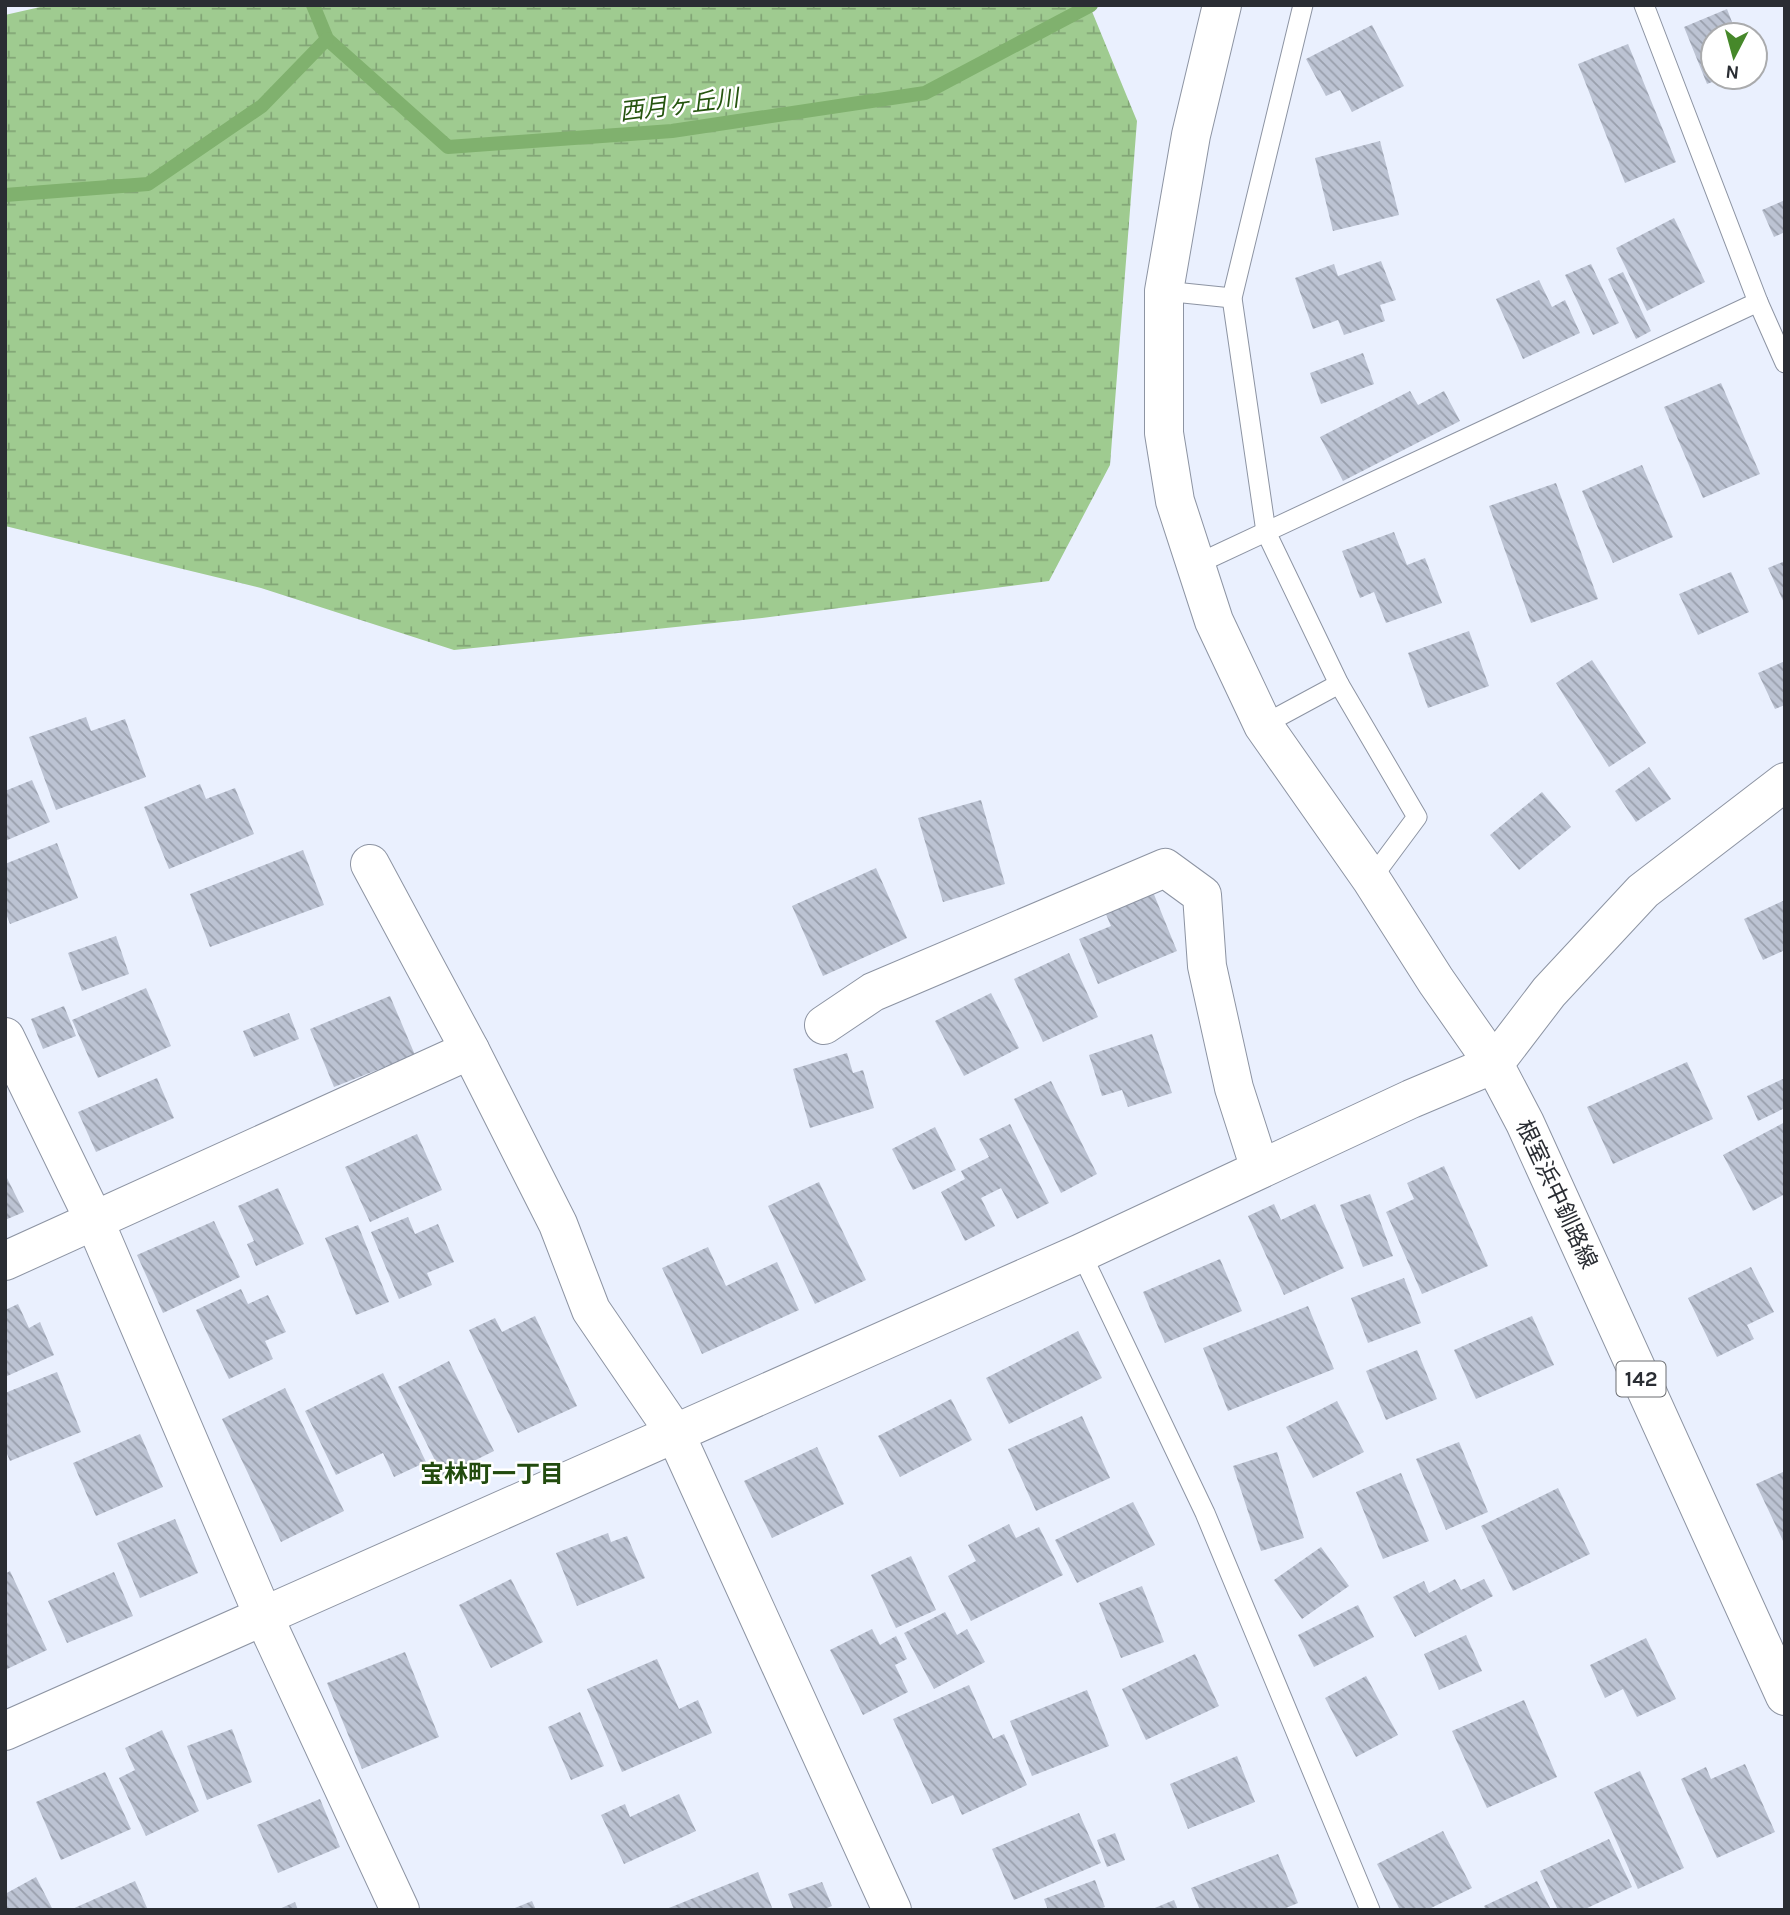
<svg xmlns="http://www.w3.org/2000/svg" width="1790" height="1915" font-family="Karla,'Noto Sans JP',sans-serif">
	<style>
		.wetland { fill: url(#wetland-marsh) }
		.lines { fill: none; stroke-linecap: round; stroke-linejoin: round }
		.stream { stroke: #80b16e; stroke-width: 14 }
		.building { fill: url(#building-back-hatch) }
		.lane-casing { stroke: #8d94a3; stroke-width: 21 }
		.street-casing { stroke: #8d94a3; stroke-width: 40 }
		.secondary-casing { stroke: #8d94a3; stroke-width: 40 }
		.primary-casing { stroke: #8d94a3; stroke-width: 40 }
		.lane { stroke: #fff; stroke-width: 19 }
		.street { stroke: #fff; stroke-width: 38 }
		.secondary { stroke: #fff; stroke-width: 38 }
		.primary { stroke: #fff; stroke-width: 38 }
		.labels { text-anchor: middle; stroke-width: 5; stroke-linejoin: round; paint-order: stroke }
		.shield { fill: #fff; stroke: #6a6c70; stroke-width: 2 }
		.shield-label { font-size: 21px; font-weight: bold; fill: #2a2d33 }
		.street-label { font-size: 23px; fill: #2a2d33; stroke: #fff }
		.water-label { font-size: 24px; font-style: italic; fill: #265510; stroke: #fff }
		.neighbourhood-label { font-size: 24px; font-weight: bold; fill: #224b0e; stroke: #fff }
	</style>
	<defs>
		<pattern id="wetland-marsh" width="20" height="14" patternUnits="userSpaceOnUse" patternTransform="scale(1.75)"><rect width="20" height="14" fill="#9fcb90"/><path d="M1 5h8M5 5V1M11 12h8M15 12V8" fill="none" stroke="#82a576"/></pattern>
		<pattern id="building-back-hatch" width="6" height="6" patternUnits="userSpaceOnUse" patternTransform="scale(1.75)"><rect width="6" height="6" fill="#bcc3d3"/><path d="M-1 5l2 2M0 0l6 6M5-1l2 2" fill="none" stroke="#999fac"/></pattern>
	</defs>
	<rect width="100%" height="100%" fill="#eaf0fe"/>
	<path class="wetland" d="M49,5h1015l27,4 46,112 -27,344 -61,116 -287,37 -308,32 -193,-62 -256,-62v-511z"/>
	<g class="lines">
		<g class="stream">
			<path d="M313,5l14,34 121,108 224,-16 253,-38 166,-88"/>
			<path d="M5,195l143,-11 114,-78 65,-67"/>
		</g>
	</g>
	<g class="building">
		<path d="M1727,9l10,26h-24v42h12l-18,7 -23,-57z"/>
		<path d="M1372,25l32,61 -52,26 -12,-22 -14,6 -20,-37z"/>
		<path d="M1628,44l48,118 -51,21 -47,-119z"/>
		<path d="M1380,141l19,74 -66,16 -18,-73z"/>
		<path d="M1785,200v32l-11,5 -12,-27z"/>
		<path d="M1674,218l31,64 -58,29 -31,-63z"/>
		<path d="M1381,261l15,39 -16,5 5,16 -41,14 -6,-15 -25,9 -18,-51 39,-14 4,12z"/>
		<path d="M1591,264l28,59 -26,12 -28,-60z"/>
		<path d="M1623,272l28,59 -15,8 -28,-60z"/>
		<path d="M1539,280l13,27 13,-7 15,33 -57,26 -27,-60z"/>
		<path d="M1363,353l11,31 -53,20 -11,-31z"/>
		<path d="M1721,383l39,91 -57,24 -39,-91z"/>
		<path d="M1410,391l8,14 26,-14 16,30 -117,60 -23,-44z"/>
		<path d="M1642,465l31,72 -60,26 -31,-72z"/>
		<path d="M1556,483l42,116 -67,24 -42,-117z"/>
		<path d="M1394,532l13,33 18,-7 17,45 -56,20 -12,-31 -14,6 -18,-47z"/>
		<path d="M1785,561v44l-17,-37z"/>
		<path d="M1731,572l18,40 -51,23 -19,-41z"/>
		<path d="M1469,631l20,55 -61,22 -20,-55z"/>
		<path d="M1592,660l54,83 -37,24 -53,-84z"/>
		<path d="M1785,661v44l-10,4 -17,-36z"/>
		<path d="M86,717l5,14 34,-12 21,58 -90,33 -27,-73z"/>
		<path d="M1649,767l22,32 -35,23 -21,-31z"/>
		<path d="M32,780l18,42 -45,19v-50z"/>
		<path d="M200,784l6,15 29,-11 19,46 -85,35 -25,-62z"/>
		<path d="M1542,792l29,35 -52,43 -29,-35z"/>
		<path d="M981,800l24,84 -62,18 -25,-84z"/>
		<path d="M57,843l21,55 -68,26 -5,-13v-47z"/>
		<path d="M303,850l21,55 -114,42 -20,-53z"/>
		<path d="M876,868l31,70 -84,38 -31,-70z"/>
		<path d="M1153,892l24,59 -79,33 -19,-45 32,-13 -6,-14z"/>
		<path d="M1785,900v50l-22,10 -19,-41z"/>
		<path d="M116,936l13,38 -47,17 -14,-38z"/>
		<path d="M1069,953l29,64 -55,25 -29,-63z"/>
		<path d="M146,988l25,58 -73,32 -26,-58z"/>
		<path d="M991,993l28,55 -55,28 -29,-55z"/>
		<path d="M390,996l25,59 -81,32 -24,-58z"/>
		<path d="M64,1006l12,30 -33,13 -12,-30z"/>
		<path d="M289,1013l10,26 -45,18 -11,-26z"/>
		<path d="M1152,1034l20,59 -44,14 -6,-17 -20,6 -13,-41z"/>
		<path d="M847,1053l6,20 10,-3 11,38 -64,20 -17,-59z"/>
		<path d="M1687,1062l26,57 -100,45 -26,-57z"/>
		<path d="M157,1078l17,40 -78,34 -18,-40z"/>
		<path d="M1785,1078v30l-27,13 -11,-25z"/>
		<path d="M1051,1081l46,93 -36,19 -47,-94z"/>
		<path d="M1785,1122v72l-32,17 -30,-56z"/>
		<path d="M1010,1124l39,79 -32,16 -16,-31 -20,10 14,28 -30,15 -24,-49 24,-13 -4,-8 28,-14 -10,-18z"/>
		<path d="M935,1127l21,43 -43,20 -21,-41z"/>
		<path d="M417,1134l25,56 -72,32 -25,-55z"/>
		<path d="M1444,1166l44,100 -66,28 -36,-82 28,-13 -7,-16z"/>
		<path d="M5,1174l19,38 -19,8z"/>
		<path d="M819,1182l47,98 -51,24 -47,-98z"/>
		<path d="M278,1188l26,56 -48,22 -9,-22 7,-3 -16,-35z"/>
		<path d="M1370,1194l23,62 -30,11 -23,-62z"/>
		<path d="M1274,1204l7,16 34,-16 29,64 -60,27 -36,-79z"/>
		<path d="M408,1217l7,17 23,-10 16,38 -27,11 5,12 -33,14 -28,-67z"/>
		<path d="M214,1221l26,56 -77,36 -26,-58z"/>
		<path d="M358,1225l31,77 -33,13 -31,-77z"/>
		<path d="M708,1247l18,39 51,-24 22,48 -97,44 -40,-86z"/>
		<path d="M1220,1259l22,52 -77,32 -22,-51z"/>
		<path d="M1751,1267l23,45 -27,13 7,14 -37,18 -29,-59z"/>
		<path d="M1404,1278l17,45 -53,20 -17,-45z"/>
		<path d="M241,1289l7,15 20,-9 18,37 -21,9 8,18 -44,20 -33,-69z"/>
		<path d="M18,1304l11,24 11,-6 14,33 -49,22v-67z"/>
		<path d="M1308,1306l26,63 -106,42 -25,-63z"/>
		<path d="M535,1316l42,90 -59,27 -49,-103 26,-12 7,14z"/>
		<path d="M1532,1316l22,49 -78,34 -22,-49z"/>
		<path d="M1078,1331l24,47 -93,46 -23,-46z"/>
		<path d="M1417,1350l20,49 -51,21 -20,-49z"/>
		<path d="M449,1361l45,90 -51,25 -45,-89z"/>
		<path d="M57,1372l24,60 -71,29 -5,-12v-56z"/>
		<path d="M383,1373l43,89 -32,15 -11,-24 -47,22 -31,-64z"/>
		<path d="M285,1388l59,123 -63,31 -59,-123z"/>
		<path d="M951,1399l21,41 -72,37 -22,-41z"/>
		<path d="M1337,1401l27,51 -51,26 -27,-51z"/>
		<path d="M1082,1416l28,62 -74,33 -28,-62z"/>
		<path d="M140,1434l23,53 -67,29 -23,-53z"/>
		<path d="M1459,1442l29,70 -42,18 -30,-71z"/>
		<path d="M817,1447l27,57 -72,34 -28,-57z"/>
		<path d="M1277,1452l27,86 -43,13 -28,-85z"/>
		<path d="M1785,1471v74l-29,-61z"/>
		<path d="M1401,1473l28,68 -46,18 -27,-67z"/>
		<path d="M1558,1488l32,66 -77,37 -32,-65z"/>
		<path d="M1133,1502l22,43 -78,38 -22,-43z"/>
		<path d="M175,1519l23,54 -58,25 -23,-55z"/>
		<path d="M1009,1524l7,14 23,-11 24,48 -92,46 -23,-45 28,-15 -8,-16z"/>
		<path d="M608,1533l3,9 16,-6 18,42 -68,28 -21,-53z"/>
		<path d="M1321,1547l28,39 -47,33 -28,-39z"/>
		<path d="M911,1556l25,54 -40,18 -25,-53z"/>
		<path d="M10,1571l37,79 -42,20v-96z"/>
		<path d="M114,1572l19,44 -66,27 -19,-42z"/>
		<path d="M511,1579l32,63 -52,26 -32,-63z"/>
		<path d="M1455,1579l6,11 23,-11 9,17 -78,41 -22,-40 31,-16 5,12z"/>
		<path d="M1142,1586l22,56 -43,16 -22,-55z"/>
		<path d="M1358,1605l16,32 -60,30 -16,-32z"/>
		<path d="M945,1612l12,23 10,-6 18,33 -51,27 -30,-56z"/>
		<path d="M872,1629l8,16 16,-9 11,23 -12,6 13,27 -45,23 -33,-65z"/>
		<path d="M1466,1635l16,36 -43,19 -15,-36z"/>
		<path d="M1646,1638l30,61 -39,18 -14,-28 -18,9 -15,-33z"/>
		<path d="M405,1652l34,85 -77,32 -35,-86z"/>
		<path d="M1195,1654l24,52 -73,34 -24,-51z"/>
		<path d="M657,1659l22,50 19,-9 14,33 -90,39 -35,-83z"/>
		<path d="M1366,1676l32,59 -42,22 -31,-59z"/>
		<path d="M969,1685l24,54 11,-5 23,51 -65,30 -9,-20 -21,9 -39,-85z"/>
		<path d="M1087,1690l22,56 -77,30 -22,-55z"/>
		<path d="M1524,1700l33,77 -70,31 -35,-77z"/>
		<path d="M580,1712l24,54 -33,14 -23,-53z"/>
		<path d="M232,1729l20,53 -45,18 -20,-54z"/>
		<path d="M162,1730l37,81 -53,25 -27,-58 16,-8 -10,-22z"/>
		<path d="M1237,1756l18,46 -67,27 -18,-45z"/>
		<path d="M1745,1764l30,68 -58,26 -36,-79 25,-12 5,12z"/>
		<path d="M1640,1771l44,97 -46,21 -44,-97z"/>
		<path d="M105,1772l26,57 -70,31 -25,-58z"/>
		<path d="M679,1794l17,37 -72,33 -23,-49 24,-11 5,13z"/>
		<path d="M320,1799l20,48 -62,26 -21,-48z"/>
		<path d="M1079,1813l22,50 -87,37 -22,-51z"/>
		<path d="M1443,1831l29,57 -45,22h-27l-23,-46z"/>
		<path d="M1115,1833l10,27 -18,7 -10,-27z"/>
		<path d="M1609,1839l23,48 -49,23h-25l-18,-39z"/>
		<path d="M1278,1854l20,49 -17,7h-81l-9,-22z"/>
		<path d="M758,1872l15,38h-109z"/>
		<path d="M36,1877l17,33h-48v-16z"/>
		<path d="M1095,1880l10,27 -8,3h-49l-4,-11z"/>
		<path d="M135,1881l13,29h-78z"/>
		<path d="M1537,1881l14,29h-65l-2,-4z"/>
		<path d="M822,1882l10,24 -10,4h-28l-6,-16z"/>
		<path d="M1174,1900l4,10h-28z"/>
		<path d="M532,1901l4,9h-26z"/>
		<path d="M295,1902l3,8h-21z"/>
	</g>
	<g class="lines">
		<g class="lane-casing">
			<g id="lane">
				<path d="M1303,5l-71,293 34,234 73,152 78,133 -46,62"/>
				<path d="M1644,5l114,297 27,61"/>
				<path d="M1164,291l68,7"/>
				<path d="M1195,565l563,-263"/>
				<path d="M1263,725l76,-41"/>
				<path d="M1081,1253l124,260 165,397"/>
			</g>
		</g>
		<g class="street-casing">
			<g id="street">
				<path d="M370,864l100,186 88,174 33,86 84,123 217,477"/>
				<path d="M824,1025l49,-33 292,-124 37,27 5,71 27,122 26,81"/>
				<path d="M5,1037l90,185 168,393 137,295"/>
				<path d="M5,1261l465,-211"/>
			</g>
		</g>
		<g class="secondary-casing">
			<path id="secondary" d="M5,1731l1076,-478 330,-154 83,-35 -58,-83 -65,-102 -108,-154 -49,-104 -39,-120 -11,-68v-142l27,-156 31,-130"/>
		</g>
		<g class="primary-casing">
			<path id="primary" d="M1785,782l-142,109 -94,101 -55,72 31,59 260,573"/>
		</g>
		<use href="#lane" class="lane"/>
		<use href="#street" class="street"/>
		<use href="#secondary" class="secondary"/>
		<use href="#primary" class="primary"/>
	</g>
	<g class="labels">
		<rect class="shield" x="1616.5" y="1361.5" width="49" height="35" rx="5"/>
		<g class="shield-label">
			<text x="1641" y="1386">142</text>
		</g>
		<g class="street-label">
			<text transform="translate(1557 1194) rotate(65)" y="8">根室浜中釧路線</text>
		</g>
		<g class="water-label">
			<text transform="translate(679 105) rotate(-7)" y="8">西月ヶ丘川</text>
		</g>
		<g class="neighbourhood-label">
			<text x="492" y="1482">宝林町一丁目</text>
		</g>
	</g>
	<rect width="1790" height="1915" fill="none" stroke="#2a2d33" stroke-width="14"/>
	<g transform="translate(1734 56) rotate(186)"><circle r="33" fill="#ffffff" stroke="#aaabad" stroke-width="2"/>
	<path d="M0-5L12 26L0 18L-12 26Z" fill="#46882a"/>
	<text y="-10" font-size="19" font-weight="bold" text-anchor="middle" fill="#2a2d33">N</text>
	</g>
</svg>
